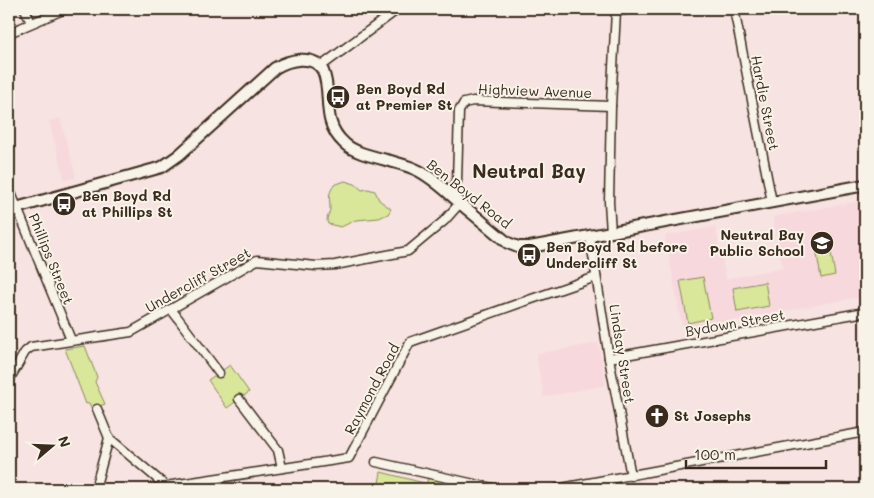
<svg xmlns="http://www.w3.org/2000/svg" width="874" height="498" font-family="Mali,sans-serif">
	<style>
		.built { fill: #f7d8dc }
		.green { fill: #d8e79a; stroke: #8a885c }
		.lines { fill: none; stroke-linecap: round; stroke-linejoin: round }
		.street-casing { stroke: #3b2a1e; stroke-width: 11 }
		.secondary-casing { stroke: #3b2a1e; stroke-width: 14 }
		.street { stroke: #f7f3e8; stroke-width: 8 }
		.secondary { stroke: #f7f3e8; stroke-width: 10 }
		.labels { text-anchor: middle; stroke-width: 4; stroke-linejoin: round; paint-order: stroke }
		.poi-label { font-size: 14px; font-weight: bold; fill: #3b2a1e; stroke: #f7f3e8; text-anchor: start }
		.street-label { font-size: 14px; fill: #3b2a1e; stroke: #f7f3e8 }
		.district-label { font-size: 19px; font-weight: bold; fill: #3b2a1e; stroke: #f7f3e8 }
	</style>
	<rect width="100%" height="100%" fill="#f7e3e1"/>
	<filter id="ink" filterUnits="userSpaceOnUse"><feTurbulence type="fractalNoise" baseFrequency=".02" numOctaves="2"/><feDisplacementMap in="SourceGraphic" scale="10" xChannelSelector="R" yChannelSelector="G"/><feConvolveMatrix kernelMatrix="1 2 1 2 8 2 1 2 1" color-interpolation-filters="sRGB"/></filter>
	<g filter="url(#ink)">
		<g class="built">
			<path d="M60,118l16,59 -11,3 -16,-59z"/>
			<path d="M865,200v96l-182,34 -18,-94 50,-9 11,52 57,-11 -10,-51z"/>
			<path d="M598,343l8,42 -62,12 -8,-43z"/>
		</g>
		<g class="green">
			<path d="M345,181l10,3 7,6 6,-1 7,2 4,9 12,9 -3,5 -9,4 -23,2 -15,7 -13,-3c-3,-7 2,-9 2,-16 0,-12 -3,-12 4,-23z"/>
			<path d="M830,247l5,28 -14,3 -5,-29z"/>
			<path d="M703,277l8,41 -23,5 -8,-42z"/>
			<path d="M765,282l4,24 -32,6 -4,-24z"/>
			<path d="M85,346l12,31 -2,5 10,22 -13,5 -3,-6 -3,1 -21,-55z"/>
			<path d="M230,365l19,27 -22,16 -19,-28z"/>
			<path d="M381,472l43,11 -2,6h-44z"/>
			<path d="M429,474l68,15h-72z"/>
		</g>
		<g class="lines">
			<g class="street-casing">
				<g id="street">
					<path d="M25,9l6,14"/>
					<path d="M612,9l4,2 16,-2"/>
					<path d="M734,9l38,193"/>
					<path d="M9,33l56,-24"/>
					<path d="M320,67l78,-58"/>
					<path d="M9,188l62,152"/>
					<path d="M449,194l8,-13 2,-70 5,-8 9,-2 138,5"/>
					<path d="M611,232l-2,-30 2,-96 5,-95"/>
					<path d="M590,236l19,122 22,118"/>
					<path d="M171,309l48,64"/>
					<path d="M609,358l256,-46"/>
					<path d="M9,380l16,-28 6,-5 100,-15 126,-72 59,6 19,-1 73,-14 36,-30 16,-18"/>
					<path d="M239,399l39,51 4,18"/>
					<path d="M97,409l12,29 57,48 183,-28 61,-116 110,-39 76,-26"/>
					<path d="M376,462l121,27"/>
					<path d="M95,489l14,-51"/>
					<path d="M556,489l309,-57"/>
				</g>
			</g>
			<g class="secondary-casing">
				<path id="secondary" d="M9,210l153,-43 17,-12 96,-87c13,-8 39,-15 48,3 10,23 -3,50 21,72 15,15 53,16 75,28 15,8 29,21 42,33 16,13 31,26 47,39l10,4h12l335,-62"/>
			</g>
			<use href="#street" class="street"/>
			<use href="#secondary" class="secondary"/>
		</g>
	</g>
	<defs>
		<g id="bus-disc" transform="scale(1.25)"><circle r="9.5" fill="#3b2a1e" stroke="#f7f3e8"/><path d="M-5-6H5V4H4V6H2V4H-2V6H-4V4H-5ZM-3.5-4V0h7V-4ZM-3.5 1.2v1.5H-2V1.2ZM2 1.2v1.5H3.5V1.2Z" fill="#fff"/></g>
		<g id="school-disc" transform="scale(1.25)"><circle r="9.5" fill="#3b2a1e" stroke="#f7f3e8"/><path d="M0-5L7-2L0 1L-7-2ZM-4 1L0 2.5L4 1V4Q0 6-4 4Z" fill="#fff"/></g>
		<g id="church-disc" transform="scale(1.25)"><circle r="9.5" fill="#3b2a1e" stroke="#f7f3e8"/><path d="M-1.2-6h2.4v3.5h3.3v2.4h-3.3V6h-2.4V-.1h-3.3v-2.4h3.3Z" fill="#fff"/></g>
	</defs>
	<g fill-rule="evenodd">
		<use href="#bus-disc" x="338" y="97"/>
		<use href="#bus-disc" x="64" y="204"/>
		<use href="#school-disc" x="822" y="243"/>
		<use href="#bus-disc" x="529" y="255"/>
		<use href="#church-disc" x="657" y="416"/>
	</g>
	<g class="labels">
		<g class="poi-label">
			<text x="356" y="94">Ben Boyd Rd<tspan x="356" dy="16">at Premier St</tspan></text>
			<text x="82" y="201">Ben Boyd Rd<tspan x="82" dy="16">at Phillips St</tspan></text>
			<text x="804" y="240" text-anchor="end">Neutral Bay<tspan x="804" dy="16">Public School</tspan></text>
			<text x="546" y="252">Ben Boyd Rd before<tspan x="546" dy="16">Undercliff St</tspan></text>
			<text x="674" y="421">St Josephs</text>
		</g>
		<g class="street-label">
			<text transform="translate(535 91) rotate(2)" y="5">Highview Avenue</text>
			<text transform="translate(765 103) rotate(79)" y="5">Hardie Street</text>
			<text transform="translate(469 194) rotate(38)" y="5">Ben Boyd Road</text>
			<text transform="translate(51 259) rotate(68)" y="5">Phillips Street</text>
			<text transform="translate(198 280) rotate(-29)" y="5">Undercliff Street</text>
			<text transform="translate(735 323) rotate(-10)" y="5">Bydown Street</text>
			<text transform="translate(622 354) rotate(81)" y="5">Lindsay Street</text>
			<text transform="translate(372 389) rotate(-62)" y="5">Raymond Road</text>
		</g>
		<g class="district-label">
			<text x="529" y="178">Neutral Bay</text>
		</g>
	</g>
	<rect width="874" height="498" fill="none" stroke="#f7f3e8" stroke-width="30"/>
	<rect x="15" y="15" width="844" height="468" fill="none" stroke="#3b2a1e" stroke-width="2" filter="url(#ink)"/>
	<g transform="translate(52 446) rotate(71)" stroke="#f7f3e8" stroke-width="4" paint-order="stroke">
	<path d="M0-4L9 19L0 12L-9 19Z" fill="#3b2a1e"/>
	<text y="-8" font-size="14" font-weight="bold" text-anchor="middle" fill="#3b2a1e">N</text>
	</g>
	<path d="M686 460v8h140v-8" fill="none" stroke="#3b2a1e" stroke-width="2.5"/>
	<text x="694" y="460" font-size="15" fill="#3b2a1e" stroke="#f7f3e8" stroke-width="4" paint-order="stroke">100 m</text>
</svg>
